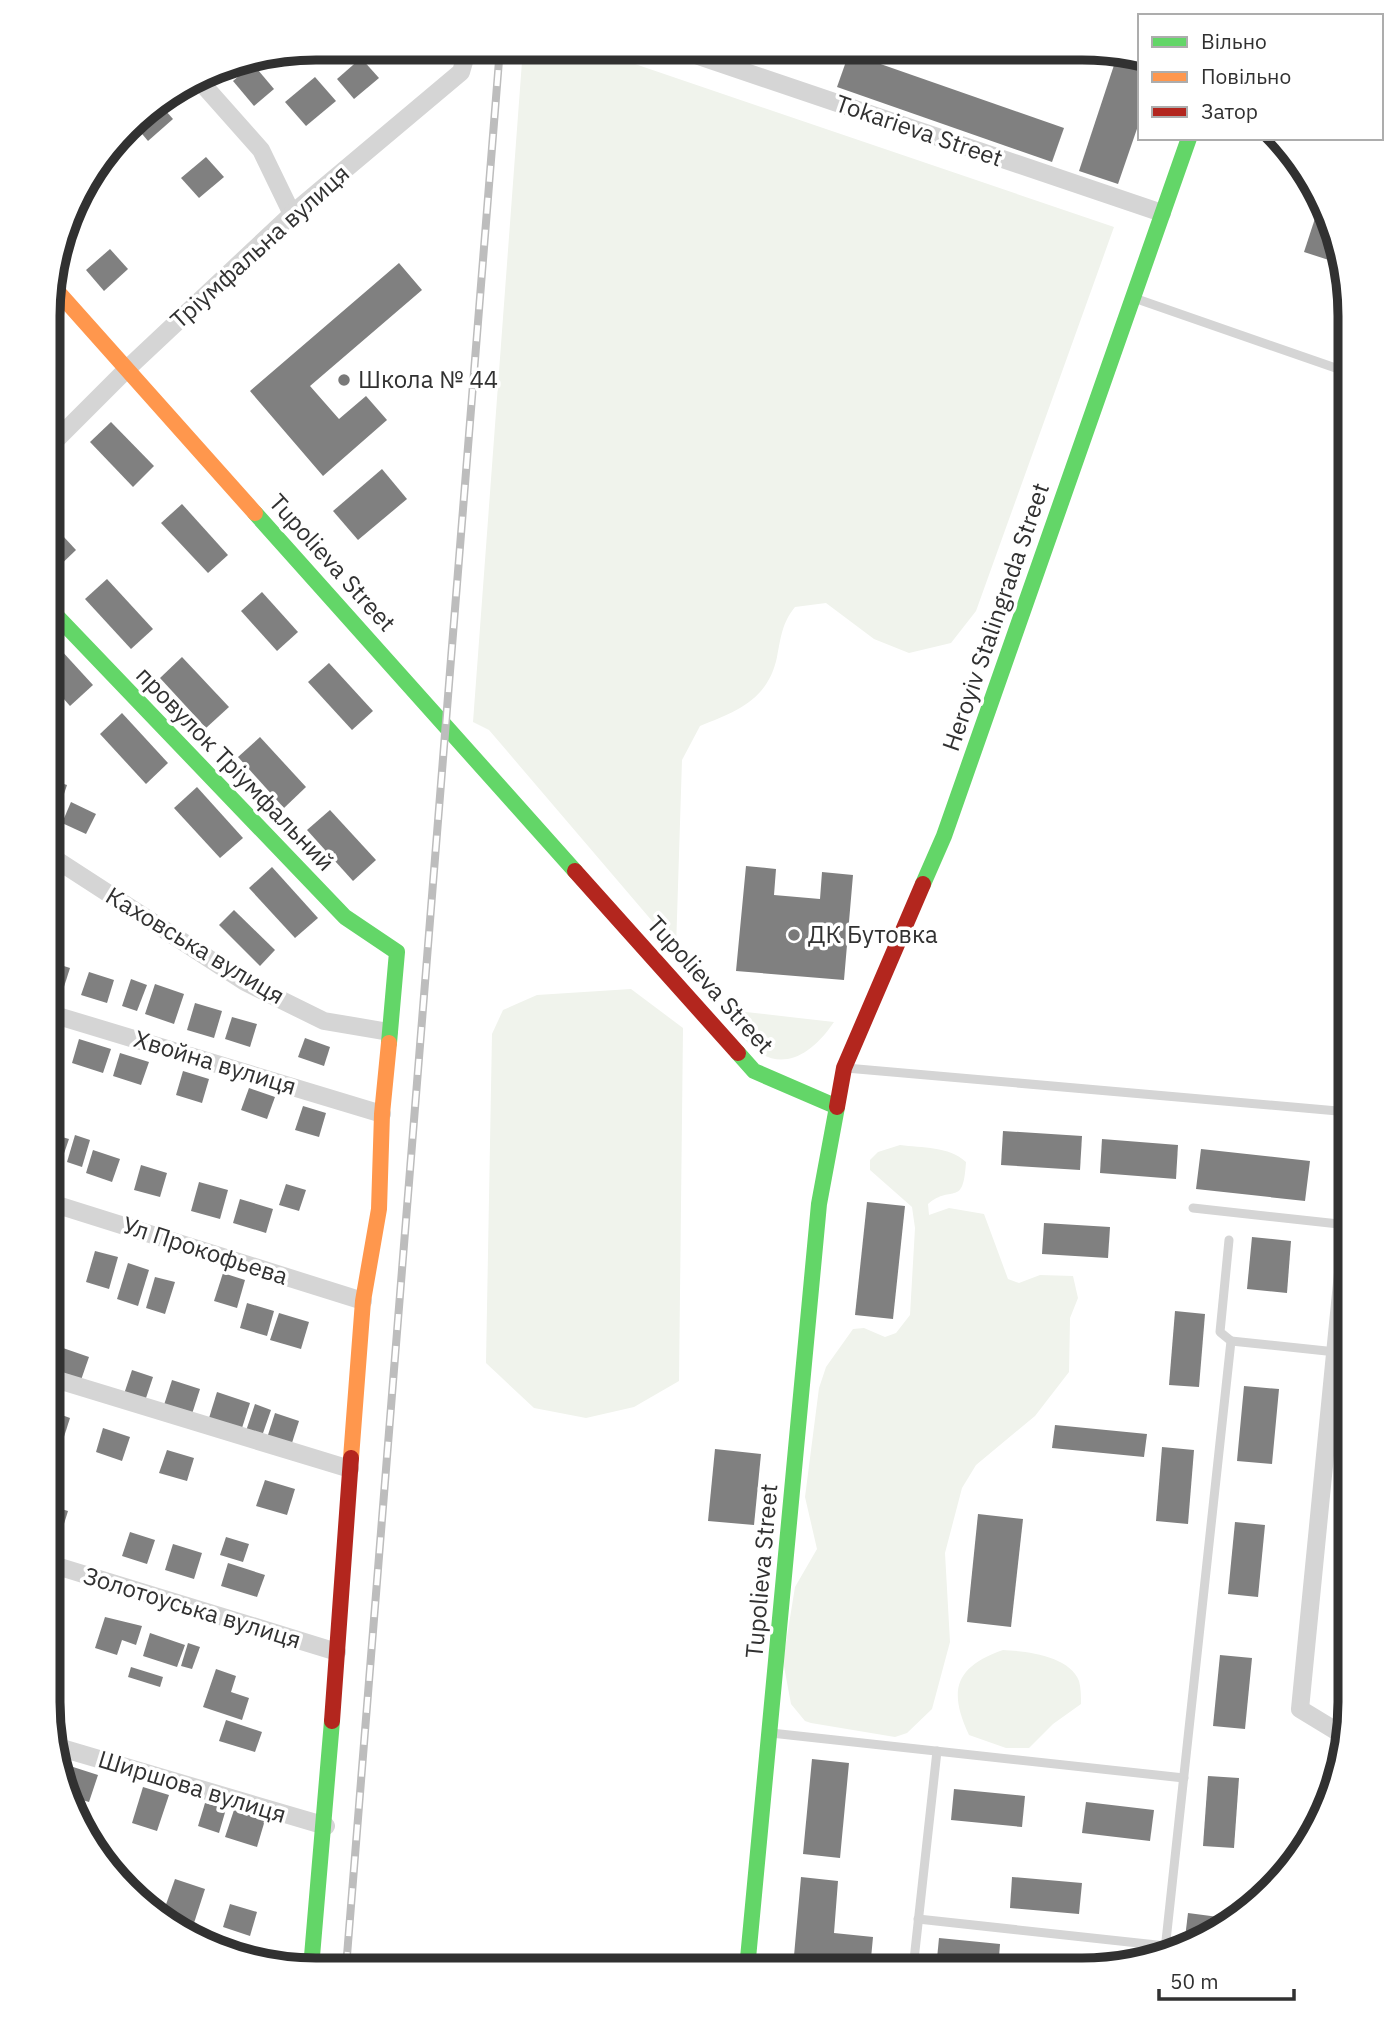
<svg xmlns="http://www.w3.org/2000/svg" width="1397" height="2017" font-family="'IBM Plex Sans',sans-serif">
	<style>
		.green { fill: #f0f3ec }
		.building { fill: #808080 }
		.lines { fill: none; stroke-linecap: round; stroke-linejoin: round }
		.lane { stroke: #d5d5d5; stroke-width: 9 }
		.street { stroke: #d5d5d5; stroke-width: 18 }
		.fast { stroke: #63d668; stroke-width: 16 }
		.slow { stroke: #ff974d; stroke-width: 16 }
		.jam { stroke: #b3261e; stroke-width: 16 }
		.rail-casing { stroke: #bdbdbd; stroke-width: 8 }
		.rail { stroke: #fff; stroke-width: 5; stroke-dasharray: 16; stroke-linecap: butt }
		.poi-dot { fill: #797979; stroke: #fff; stroke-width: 2.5 }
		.labels { text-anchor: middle; stroke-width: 7; stroke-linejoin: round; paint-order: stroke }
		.street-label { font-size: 24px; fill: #313131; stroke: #fff }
		.poi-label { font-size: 24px; fill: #313131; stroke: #fff; text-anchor: start }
		.rim { fill: none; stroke: #313131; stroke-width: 9 }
	</style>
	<rect width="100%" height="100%" fill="#fff"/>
	<g class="green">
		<path d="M523,48h65l526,179 -138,384 -25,32 -42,10 -35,-14 -48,-36 -31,4c-13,16 -14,30 -18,50 -9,43 -40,54 -77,69l-18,34 -6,189 -187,-219 -16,-8z"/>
		<path d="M631,989l52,39 -4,353 -45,26 -48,11 -52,-10 -48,-45 6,-329 11,-24 34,-15z"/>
		<path d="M728,1010l106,12c-38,56 -81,47 -106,-12z"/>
		<path d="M900,1145c22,3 49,1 66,17 -3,47 -13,21 -38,42l1,11 20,-7 35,6 24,65 11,4 21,-8 33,1 5,22 -8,20 -1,54 -34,44 -59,49 -14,23 -17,65 5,89 -18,67 -25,24 -12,4 -84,-14 -6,-2 -14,-17 -8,-43 12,-74 22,-38 -12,-52 14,-109 7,-21 27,-38 11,-1 21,9 11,-4 14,-18 5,-87 -3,-21 -42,-37v-10l8,-8z"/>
		<path d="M1003,1650c23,1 67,6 76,31 2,7 2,16 2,23l-28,20 -24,24h-23l-37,-13c-21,-45 -14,-68 34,-85z"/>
	</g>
	<g class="building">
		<path d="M726,48l31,1h4l-4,11z"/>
		<path d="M1119,50l21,6v64l-22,64 -39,-13z"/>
		<path d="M849,53l215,75 -12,34 -215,-75z"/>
		<path d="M361,58l18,20 -25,21 -17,-20z"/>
		<path d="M253,64l21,25 -20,17 -21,-25z"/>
		<path d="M315,77l21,24 -30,25 -21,-24z"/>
		<path d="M158,102l15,17 -25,22 -16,-19 8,-9z"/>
		<path d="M206,157l18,20 -25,21 -18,-20z"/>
		<path d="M1322,197l16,66 -34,-11z"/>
		<path d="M110,249l18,20 -24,22 -18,-21z"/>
		<path d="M399,263l23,27 -112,96 29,33 27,-23 21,24 -64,56 -73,-85z"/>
		<path d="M111,422l43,44 -21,21 -43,-45z"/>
		<path d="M382,469l25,30 -49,41 -25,-29z"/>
		<path d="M182,504l46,51 -20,18 -47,-50z"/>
		<path d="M49,521l27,29 -22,21 -5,-5z"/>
		<path d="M107,579l46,50 -22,20 -46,-50z"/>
		<path d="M262,592l36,40 -21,19 -36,-40z"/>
		<path d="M49,637l44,48 -23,21 -21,-24z"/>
		<path d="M182,657l47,50 -23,21 -46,-50z"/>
		<path d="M329,663l44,48 -21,19 -44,-48z"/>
		<path d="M122,713l46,50 -22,21 -46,-50z"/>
		<path d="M260,737l46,50 -22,21 -46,-51z"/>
		<path d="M49,779l18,6 -8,24 -10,-4z"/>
		<path d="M197,787l46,51 -23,20 -46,-50z"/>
		<path d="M71,802l25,12 -10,20 -24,-11z"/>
		<path d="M330,810l46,50 -23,21 -46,-51z"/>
		<path d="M746,866l30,3 -2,26 46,4 2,-27 31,3 -9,105 -108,-9z"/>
		<path d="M272,867l46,51 -23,20 -46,-50z"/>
		<path d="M234,910l41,40 -15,16 -41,-41z"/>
		<path d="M48,961l22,7 -8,25 -14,-4z"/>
		<path d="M89,972l25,8 -7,23 -26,-8z"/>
		<path d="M131,979l16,6 -10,26 -15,-5z"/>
		<path d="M155,984l29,10 -10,30 -29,-10z"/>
		<path d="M195,1003l27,8 -8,27 -27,-8z"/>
		<path d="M232,1017l25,7 -7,23 -25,-8z"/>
		<path d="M305,1038l25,9 -6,19 -26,-9z"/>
		<path d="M79,1039l32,10 -8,24 -31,-10z"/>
		<path d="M120,1053l29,9 -8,23 -28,-9z"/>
		<path d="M183,1071l26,8 -7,24 -26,-8z"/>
		<path d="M249,1088l26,9 -8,22 -26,-9z"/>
		<path d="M303,1106l23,7 -7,24 -24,-7z"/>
		<path d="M1003,1131l79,5 -2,34 -79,-5z"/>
		<path d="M48,1133l21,6 -9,26 -12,-4z"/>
		<path d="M75,1135l15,5 -8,27 -15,-5z"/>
		<path d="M1102,1139l76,6 -2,34 -76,-6z"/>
		<path d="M1201,1149l109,12 -5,40 -109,-12z"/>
		<path d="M93,1150l27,9 -8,23 -26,-9z"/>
		<path d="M141,1165l26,8 -7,24 -26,-7z"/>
		<path d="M199,1182l29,8 -8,29 -29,-8z"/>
		<path d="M286,1184l20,6 -7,21 -20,-6z"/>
		<path d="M240,1199l33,10 -7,24 -33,-10z"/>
		<path d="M867,1202l38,4 -12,113 -38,-4z"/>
		<path d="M1044,1223l66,4 -2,31 -66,-4z"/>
		<path d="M1252,1237l39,4 -4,52 -40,-4z"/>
		<path d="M95,1251l23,6 -9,32 -23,-7z"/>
		<path d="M128,1263l21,7 -11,36 -21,-7z"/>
		<path d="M223,1273l22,7 -8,28 -23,-7z"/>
		<path d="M155,1277l20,5 -10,32 -19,-6z"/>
		<path d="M247,1303l27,8 -7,25 -27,-8z"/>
		<path d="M1175,1311l30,3 -6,73 -30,-2z"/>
		<path d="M279,1313l30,9 -8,27 -31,-9z"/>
		<path d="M60,1347l29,10 -8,23 -29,-9z"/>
		<path d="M132,1370l21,7 -8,24 -21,-7z"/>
		<path d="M172,1380l28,9 -8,25 -28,-9z"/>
		<path d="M1244,1386l35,3 -7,75 -35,-3z"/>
		<path d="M217,1392l33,11 -8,25 -33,-10z"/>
		<path d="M255,1404l16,6 -9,26 -16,-5z"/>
		<path d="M48,1410l22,8 -8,25 -14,-5z"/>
		<path d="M275,1413l24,8 -8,25 -24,-8z"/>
		<path d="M1055,1425l92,9 -3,23 -92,-9z"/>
		<path d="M103,1428l27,9 -8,24 -26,-9z"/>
		<path d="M1162,1447l32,3 -6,74 -32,-3z"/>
		<path d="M715,1449l46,5 -7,71 -46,-4z"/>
		<path d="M167,1450l27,8 -7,23 -28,-8z"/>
		<path d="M1347,1461h2v37h-7z"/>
		<path d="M265,1480l30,9 -8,26 -31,-9z"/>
		<path d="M48,1505l20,6 -10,32 -10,-4z"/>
		<path d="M978,1514l45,5 -12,108 -44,-5z"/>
		<path d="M1235,1522l30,3 -7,72 -30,-3z"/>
		<path d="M130,1532l25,8 -8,24 -25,-8z"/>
		<path d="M226,1537l23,7 -6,18 -23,-7z"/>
		<path d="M173,1544l29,9 -8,26 -29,-9z"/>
		<path d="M228,1563l37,12 -8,22 -36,-11z"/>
		<path d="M47,1610l15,5 -9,28 -6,-2z"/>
		<path d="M105,1617l37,9 -6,19 -14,-5 -5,15 -22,-7z"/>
		<path d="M150,1633l35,12 -8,22 -34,-11z"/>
		<path d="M188,1643l12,4 -8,22 -11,-3z"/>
		<path d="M1220,1655l32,3 -7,71 -32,-3z"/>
		<path d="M131,1667l32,10 -3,10 -32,-10z"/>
		<path d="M216,1669l20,7 -5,16 18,6 -7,22 -39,-13z"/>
		<path d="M47,1693l17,6 -8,25 -4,-1z"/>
		<path d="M226,1720l36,12 -7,20 -36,-11z"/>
		<path d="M812,1759l37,4 -9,95 -37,-4z"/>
		<path d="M70,1766l28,9 -9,27 -20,-6 -4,-16z"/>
		<path d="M1208,1776l31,2 -5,70 -31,-2z"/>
		<path d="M143,1787l26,8 -12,36 -25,-8z"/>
		<path d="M954,1789l71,7 -3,31 -71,-7z"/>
		<path d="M1086,1802l68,8 -4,31 -68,-8z"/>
		<path d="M205,1803l21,6 -7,24 -21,-7z"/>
		<path d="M234,1810l31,10 -8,27 -32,-10z"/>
		<path d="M801,1877l37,4 -4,52 39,4 -3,32 -77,-2z"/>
		<path d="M1012,1877l70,6 -3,31 -69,-6z"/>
		<path d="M175,1879l30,10 -11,34 -31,-10z"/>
		<path d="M230,1904l27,8 -7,24 -27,-9z"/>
		<path d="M1188,1913l38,5 -1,7 -25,17 -16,4z"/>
		<path d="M939,1938l61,6 -2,26 -62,-1z"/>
		<path d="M1073,1954l52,5v1l-54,10z"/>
	</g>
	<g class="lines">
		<g class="lane">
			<path d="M1137,299l213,74"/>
			<path d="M846,1068l503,44"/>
			<path d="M1193,1208l155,17"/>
			<path d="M1229,1240l-9,92 11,9"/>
			<path d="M1327,1437l22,3"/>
			<path d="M771,1733l413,45"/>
			<path d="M918,1919l248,27"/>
			<path d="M1165,1950l66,-609 105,11"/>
			<path d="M913,1969l24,-218"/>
		</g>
		<g class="street">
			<path d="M675,48l487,165"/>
			<path d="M198,79l63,71 31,64"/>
			<path d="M49,447l79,-79 164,-154 169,-142 7,-24"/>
			<path d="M49,855l196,127 79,39 65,11"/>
			<path d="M48,1013l334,101"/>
			<path d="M48,1202l315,99"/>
			<path d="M48,1377l302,92"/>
			<path d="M47,1563l290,89"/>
			<path d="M1346,1737l-46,-28 49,-497"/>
			<path d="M58,1747l268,79"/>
			<path d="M1338,1778l3,-19"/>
		</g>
		<g class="fast">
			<path d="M255,513l320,358"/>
			<path d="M49,608l296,309 52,35 -8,91"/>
			<path d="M923,884l21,-48 245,-698"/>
			<path d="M738,1053l16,18 81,35"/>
			<path d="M311,1968l21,-247"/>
			<path d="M747,1969l72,-765 18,-97"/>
		</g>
		<g class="slow">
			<path d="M50,283l205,230"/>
			<path d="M351,1458l12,-157 16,-92 3,-95 7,-71"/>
		</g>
		<g class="jam">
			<path d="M575,871l163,182"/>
			<path d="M837,1107l7,-39 79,-184"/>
			<path d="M332,1721l19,-263"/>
		</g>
		<g class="rail-casing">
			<path id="rail" d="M346,1968l154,-1920"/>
		</g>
		<use href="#rail" class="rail"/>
	</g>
	<g class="poi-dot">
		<circle cx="344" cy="380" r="7"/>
		<circle cx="794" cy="935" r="7"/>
	</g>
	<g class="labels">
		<g class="street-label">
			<text transform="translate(919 131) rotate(19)" y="8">Tokarieva Street</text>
			<text transform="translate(260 247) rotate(-42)" y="8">Тріумфальна вулиця</text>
			<text transform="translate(332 563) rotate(48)" y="8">Tupolieva Street</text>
			<text transform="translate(996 617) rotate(-71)" y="8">Heroyiv Stalingrada Street</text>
			<text transform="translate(235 769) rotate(46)" y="8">провулок Тріумфальний</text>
			<text transform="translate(195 946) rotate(31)" y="8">Каховська вулиця</text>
			<text transform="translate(710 985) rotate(48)" y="8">Tupolieva Street</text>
			<text transform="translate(215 1063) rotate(17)" y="8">Хвойна вулиця</text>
			<text transform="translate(205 1251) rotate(18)" y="8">Ул Прокофьева</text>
			<text transform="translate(762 1571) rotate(-85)" y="8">Tupolieva Street</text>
			<text transform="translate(192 1608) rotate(17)" y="8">Золотоуська вулиця</text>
			<text transform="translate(192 1787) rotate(17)" y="8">Ширшова вулиця</text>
		</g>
		<g class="poi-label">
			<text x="358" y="388">Школа № 44</text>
			<text x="808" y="943">ДК Бутовка</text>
		</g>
	</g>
	<path d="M0 0H1397V2017H0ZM316 60H1082A256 256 0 0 1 1338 316V1702A256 256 0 0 1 1082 1958H316A256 256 0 0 1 60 1702V316A256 256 0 0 1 316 60Z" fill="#fff" fill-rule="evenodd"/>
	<path class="rim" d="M316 60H1082A256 256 0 0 1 1338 316V1702A256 256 0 0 1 1082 1958H316A256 256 0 0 1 60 1702V316A256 256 0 0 1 316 60Z"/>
	<rect x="1138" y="14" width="245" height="126" fill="#ffffff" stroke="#adadad" stroke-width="2"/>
	<rect x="1152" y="37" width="35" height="10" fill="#63d668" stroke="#adadad" stroke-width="2"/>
	<text x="1201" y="49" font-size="21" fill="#313131">Вільно</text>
	<rect x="1152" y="72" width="35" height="10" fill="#ff974d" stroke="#adadad" stroke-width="2"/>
	<text x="1201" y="84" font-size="21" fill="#313131">Повільно</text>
	<rect x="1152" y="107" width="35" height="10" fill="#b3261e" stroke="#adadad" stroke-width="2"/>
	<text x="1201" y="119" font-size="21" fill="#313131">Затор</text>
	<path d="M1159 1989v10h135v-10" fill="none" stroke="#313131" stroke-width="3.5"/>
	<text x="1170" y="1989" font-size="21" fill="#313131" stroke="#ffffff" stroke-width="5" paint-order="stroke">50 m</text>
</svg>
